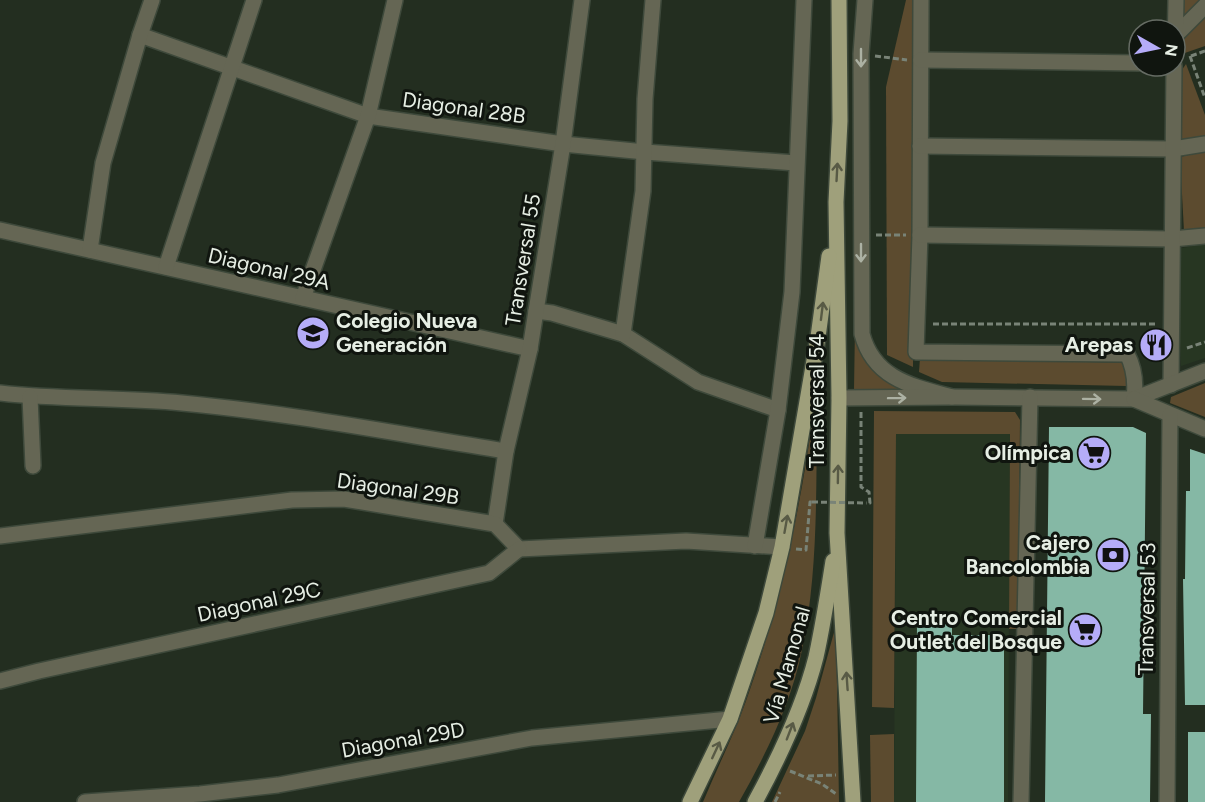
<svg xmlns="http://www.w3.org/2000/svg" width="1205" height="802" font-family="Figtree,sans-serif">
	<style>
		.built { fill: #273622 }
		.green { fill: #5c4b2f }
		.building { fill: #85b8a5 }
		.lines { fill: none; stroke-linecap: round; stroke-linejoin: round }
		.minor-casing { stroke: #3e493b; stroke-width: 18 }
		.major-casing { stroke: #3e493b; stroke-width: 18 }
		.path { stroke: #798377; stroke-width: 3; stroke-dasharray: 6 3; stroke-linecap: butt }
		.minor { stroke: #656654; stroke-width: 15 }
		.major { stroke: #9fa07b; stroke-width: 15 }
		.path-bridge { stroke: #798377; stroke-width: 3; stroke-dasharray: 6 3; stroke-linecap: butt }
		.oneway { stroke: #acb1a3 }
		.oneway2 { stroke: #585a45 }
		.labels { text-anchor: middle; stroke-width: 6; stroke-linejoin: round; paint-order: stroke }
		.street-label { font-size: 21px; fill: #e6eee4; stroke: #10150f }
		.poi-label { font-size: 21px; font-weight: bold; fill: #e6eee4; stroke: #10150f; text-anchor: end }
	</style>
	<rect width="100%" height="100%" fill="#232e20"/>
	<g class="built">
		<path d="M1205,244v114l-24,8 -5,-117z"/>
		<path d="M896,434h114l-2,368h-114z"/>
	</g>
	<g class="green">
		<path d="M906,0h6l1,367 -26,-12 -1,-268z"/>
		<path d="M1179,0h26v46l-26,9z"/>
		<path d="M1186,64l19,51v22l-3,2 -23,1v-66z"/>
		<path d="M1205,151v81l-21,-1 -4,-74z"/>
		<path d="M855,326l4,20 67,45 -72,-1z"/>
		<path d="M920,358l207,5 -1,23 -184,-4 -23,-10z"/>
		<path d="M1205,383v34l-35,-14 1,-6z"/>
		<path d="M874,411l141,1 5,8 -2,209h-9l1,-195h-114l-2,274 -22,-1z"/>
		<path d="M816,412l1,4c-1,78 1,157 -15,234 -11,54 -36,104 -63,152h-36c14,-34 31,-67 43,-101 33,-93 54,-188 67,-286z"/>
		<path d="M836,625l3,177h-67l33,-71 11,-33z"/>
		<path d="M894,734v68h-23l-1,-67z"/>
	</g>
	<g class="building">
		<path d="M1049,427h84l13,6 -3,281h8l-1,88h-105z"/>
		<path d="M1190,449l15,5v251h-20l-2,-126h2l1,-88h4z"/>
		<path d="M917,620h35v15h52v167h-88z"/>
		<rect x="1188" y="732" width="17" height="70"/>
	</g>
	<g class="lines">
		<g class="minor-casing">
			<g id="minor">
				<path d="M865,0l-4,54 1,280c12,45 50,52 90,63"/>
				<path d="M921,0l-1,235 -4,117 211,2c8,15 9,29 7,45"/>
				<path d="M140,35l228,81 195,28 82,8 151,11"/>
				<path d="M1176,35l29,-29"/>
				<path d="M1175,50l1,-50"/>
				<path d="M921,60l218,3"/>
				<path d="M920,146l253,3 32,-5"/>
				<path d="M0,230l530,119"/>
				<path d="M920,235l252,4 33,-3"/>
				<path d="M90,250l13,-87 37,-128 12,-35"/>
				<path d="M166,267l88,-267"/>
				<path d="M303,298l65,-182 27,-116"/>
				<path d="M536,311l16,2 71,21 75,48 80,28"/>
				<path d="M623,334l20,-143 2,-92 8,-99"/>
				<path d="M1171,385l3,-319"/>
				<path d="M0,393c60,7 121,4 182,10 108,10 216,31 324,48"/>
				<path d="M30,397l3,69"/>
				<path d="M839,398l113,-1 182,2 71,-28"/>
				<path d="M1134,399l71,30"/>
				<path d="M495,524l11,-73 24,-102 6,-38 27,-167 19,-144"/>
				<path d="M0,536l292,-36 52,-1 151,25 24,25 167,-8 96,6"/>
				<path d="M755,546l23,-136 14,-118 12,-292"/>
				<path d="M0,681l39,-10 450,-98 30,-24"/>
				<path d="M85,802l115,-8 78,-9 254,-47 198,-19"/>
				<path d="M1021,802l9,-405"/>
				<path d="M1167,802l3,-387"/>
			</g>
		</g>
		<g class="major-casing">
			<g id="major">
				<path d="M839,0l1,121 -4,81 3,196 -2,135 16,269"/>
				<path d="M690,802l40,-83 36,-106 16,-66 36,-210 11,-81"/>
				<path d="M755,802c25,-46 48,-94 61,-145 7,-32 12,-64 17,-96"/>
			</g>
		</g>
		<g class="path">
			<path d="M875,56l32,4"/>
			<path d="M1190,56l15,42"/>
			<path d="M1191,56l14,-5"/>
			<path d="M876,235h30"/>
			<path d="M933,324h224"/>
			<path d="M1187,348l18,-6"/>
			<path d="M1141,350l15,-22"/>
			<path d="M861,412v75l8,5 1,11h-4"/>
			<path d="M796,549l10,1 4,-48h2"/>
			<path d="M790,771l32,13 14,10"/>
			<path d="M808,776l28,-1"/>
			<path d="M775,802l5,-10"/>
		</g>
		<use href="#minor" class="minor"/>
		<use href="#major" class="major"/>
		<path class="path-bridge" d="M812,502l54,1"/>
	</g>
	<defs><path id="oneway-shaft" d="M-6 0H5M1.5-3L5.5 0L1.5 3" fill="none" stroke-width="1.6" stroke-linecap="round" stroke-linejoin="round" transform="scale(1.5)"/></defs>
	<g class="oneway">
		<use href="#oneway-shaft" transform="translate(861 58) rotate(90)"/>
		<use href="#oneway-shaft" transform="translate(861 253) rotate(90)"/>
		<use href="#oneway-shaft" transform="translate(897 398) rotate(-1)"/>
		<use href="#oneway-shaft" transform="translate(1092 399) rotate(1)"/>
	</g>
	<g class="oneway2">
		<use href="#oneway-shaft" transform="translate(837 172) rotate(-87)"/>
		<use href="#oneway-shaft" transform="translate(822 311) rotate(-83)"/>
		<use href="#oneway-shaft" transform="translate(838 474) rotate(-89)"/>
		<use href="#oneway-shaft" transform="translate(786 524) rotate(-80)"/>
		<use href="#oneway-shaft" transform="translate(847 681) rotate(-94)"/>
		<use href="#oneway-shaft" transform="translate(790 731) rotate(-69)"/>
		<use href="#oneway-shaft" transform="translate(716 750) rotate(-65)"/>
	</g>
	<defs>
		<g id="school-disc" transform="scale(1.725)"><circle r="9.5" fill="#b5acf8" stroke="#10150f"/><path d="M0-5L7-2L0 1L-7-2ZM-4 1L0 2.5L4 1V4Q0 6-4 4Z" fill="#111"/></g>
		<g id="restaurant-disc" transform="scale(1.725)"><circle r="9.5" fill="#b5acf8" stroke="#10150f"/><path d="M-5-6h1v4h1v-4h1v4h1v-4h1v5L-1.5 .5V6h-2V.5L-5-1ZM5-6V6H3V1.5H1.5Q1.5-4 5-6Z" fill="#111"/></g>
		<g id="supermarket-disc" transform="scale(1.725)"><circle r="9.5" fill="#b5acf8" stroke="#10150f"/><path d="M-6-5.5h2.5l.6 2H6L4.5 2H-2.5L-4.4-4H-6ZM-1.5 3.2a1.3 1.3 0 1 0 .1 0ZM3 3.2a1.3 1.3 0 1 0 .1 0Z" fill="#111"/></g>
		<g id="bank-disc" transform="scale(1.725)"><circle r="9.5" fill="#b5acf8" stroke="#10150f"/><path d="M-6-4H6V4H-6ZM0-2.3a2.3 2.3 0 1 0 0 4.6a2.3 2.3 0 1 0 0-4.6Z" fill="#111"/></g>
	</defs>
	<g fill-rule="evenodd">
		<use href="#school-disc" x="313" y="333"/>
		<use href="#restaurant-disc" x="1156" y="345"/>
		<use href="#supermarket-disc" x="1094" y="453"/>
		<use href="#bank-disc" x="1113" y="555"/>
		<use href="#supermarket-disc" x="1085" y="630"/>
	</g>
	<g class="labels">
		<g class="street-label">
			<text transform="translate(464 108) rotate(8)" y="7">Diagonal 28B</text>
			<text transform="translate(523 260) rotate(-81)" y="7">Transversal 55</text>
			<text transform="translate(269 269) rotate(13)" y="7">Diagonal 29A</text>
			<text transform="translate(817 401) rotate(-90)" y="7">Transversal 54</text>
			<text transform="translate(398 489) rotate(8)" y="7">Diagonal 29B</text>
			<text transform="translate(259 602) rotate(-12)" y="7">Diagonal 29C</text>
			<text transform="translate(1147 609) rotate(-89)" y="7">Transversal 53</text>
			<text transform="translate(787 665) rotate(-74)" y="7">Vía Mamonal</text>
			<text transform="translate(403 740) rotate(-10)" y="7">Diagonal 29D</text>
		</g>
		<g class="poi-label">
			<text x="336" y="328" text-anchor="start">Colegio Nueva<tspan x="336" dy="24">Generación</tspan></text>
			<text x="1133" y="352">Arepas</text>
			<text x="1071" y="460">Olímpica</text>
			<text x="1090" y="550">Cajero<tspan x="1090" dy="24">Bancolombia</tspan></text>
			<text x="1062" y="625">Centro Comercial<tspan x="1062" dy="24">Outlet del Bosque</tspan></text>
		</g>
	</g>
	<g transform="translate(1157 48) rotate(99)"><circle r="28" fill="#10150f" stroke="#666c64" stroke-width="1.5"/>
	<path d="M0-4.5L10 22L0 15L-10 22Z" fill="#b5acf8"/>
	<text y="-9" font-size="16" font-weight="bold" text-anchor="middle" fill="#e6eee4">N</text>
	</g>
</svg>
